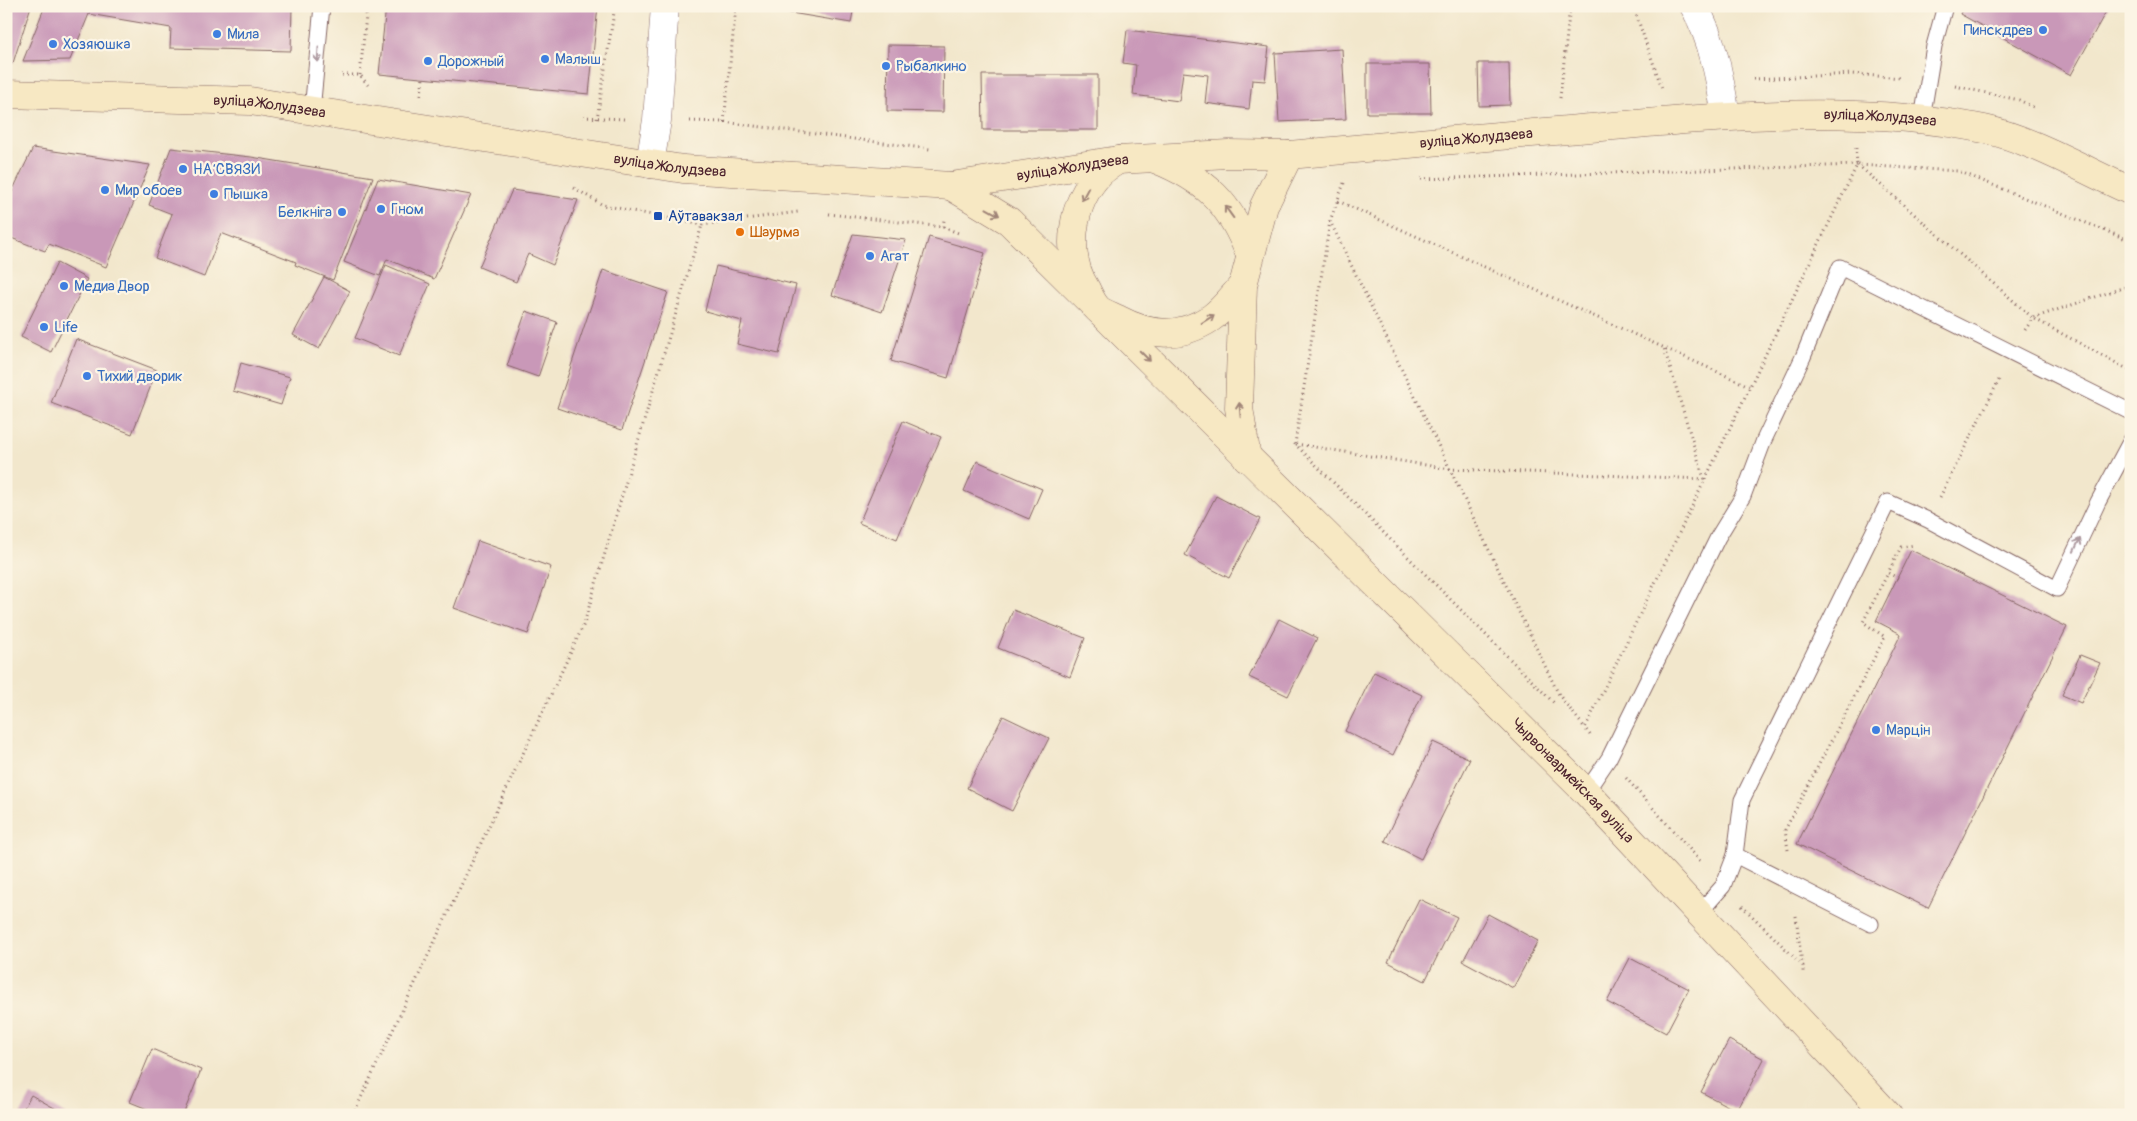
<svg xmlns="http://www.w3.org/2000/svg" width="2137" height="1121" font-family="Pangolin,sans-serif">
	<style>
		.building { fill: #c998b8 }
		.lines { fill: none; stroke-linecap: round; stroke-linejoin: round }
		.lane-casing { stroke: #856563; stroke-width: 17 }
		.street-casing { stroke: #856563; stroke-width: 29 }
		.secondary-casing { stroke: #856563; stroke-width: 29 }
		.path { stroke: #856563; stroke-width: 3; stroke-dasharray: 1 4; stroke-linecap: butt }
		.lane { stroke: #fff; stroke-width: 15 }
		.street { stroke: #fff; stroke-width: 28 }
		.secondary { stroke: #f7e8c3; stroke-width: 28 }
		.oneway { stroke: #ae9aa0 }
		.oneway2 { stroke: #a08477 }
		.shop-dot { fill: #3f7fe0; stroke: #fcf5e5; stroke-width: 2 }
		.transit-dot { fill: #1a4fb4; stroke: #fcf5e5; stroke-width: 2 }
		.food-dot { fill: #e8710a; stroke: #fcf5e5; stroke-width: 2 }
		.labels { text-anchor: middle; stroke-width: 4.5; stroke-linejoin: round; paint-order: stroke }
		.shop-label { font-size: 15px; fill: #366cbe; stroke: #fcf5e5; text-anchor: start }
		.street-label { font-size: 15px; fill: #4a1f2b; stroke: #fcf5e5 }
		.transit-label { font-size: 15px; fill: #164399; stroke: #fcf5e5; text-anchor: start }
		.food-label { font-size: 15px; fill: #c56008; stroke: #fcf5e5; text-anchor: start }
	</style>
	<rect width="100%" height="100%" fill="#fcf5e5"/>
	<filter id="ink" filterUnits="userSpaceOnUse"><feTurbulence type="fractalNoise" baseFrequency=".02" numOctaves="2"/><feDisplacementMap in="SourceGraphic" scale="10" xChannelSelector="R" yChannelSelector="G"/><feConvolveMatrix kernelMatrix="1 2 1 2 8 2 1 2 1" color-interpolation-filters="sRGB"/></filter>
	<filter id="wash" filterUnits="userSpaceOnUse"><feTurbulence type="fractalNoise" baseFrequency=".0096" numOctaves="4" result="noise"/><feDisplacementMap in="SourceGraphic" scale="20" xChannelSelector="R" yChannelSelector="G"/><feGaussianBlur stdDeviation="1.12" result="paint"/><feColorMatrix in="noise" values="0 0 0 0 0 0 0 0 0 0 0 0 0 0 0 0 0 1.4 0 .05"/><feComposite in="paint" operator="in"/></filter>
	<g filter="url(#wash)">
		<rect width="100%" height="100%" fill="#f2e7cc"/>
		<g id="blocks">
			<g class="building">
				<path d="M6,6h25l-18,57 -7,-1z"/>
				<path d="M45,6h247l-1,45 -121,-3 1,-20 -82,-14 -19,46 -47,1z"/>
				<path d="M386,6h212l-9,88 -210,-20z"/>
				<path d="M749,6h105l-3,17z"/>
				<path d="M1964,6h145l-38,69 -111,-61z"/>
				<path d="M1127,30l142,17 -4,34 -13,-1 -3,29 -44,-6 3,-28 -25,-3 -4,29 -46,-6 3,-30 -13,-2z"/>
				<path d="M888,45l56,1 -1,66 -56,-1z"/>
				<path d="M1342,49l4,70 -67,3 -4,-69z"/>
				<path d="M1478,63h31l1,42 -31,1z"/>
				<path d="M1367,64h63l1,49h-64z"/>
				<path d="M982,75h116v55h-115z"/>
				<path d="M33,148l117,17 -44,102 -57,-23 -4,7 -39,-15v-32z"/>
				<path d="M171,148l80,9 122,20 -40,103 -38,-15 1,-3 -75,-29 -17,44 -49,-19 17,-44 -23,-9z"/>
				<path d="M378,179l93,16 -37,84 -47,-20 -7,17 -36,-14z"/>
				<path d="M512,190l66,10 -25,65 -25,-11 -12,28 -37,-15z"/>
				<path d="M853,234l53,6 -24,72 -50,-17z"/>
				<path d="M929,237l56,16 -37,125 -57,-17z"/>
				<path d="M57,263l30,16 -36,73 -30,-15z"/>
				<path d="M386,265l44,19 -31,72 -44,-18z"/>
				<path d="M716,266l80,19 -17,69 -42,-10 5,-23 -37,-10z"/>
				<path d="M603,270l65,22 -46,138 -65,-22z"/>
				<path d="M324,277l26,14 -31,58 -26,-14z"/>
				<path d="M526,311l31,11 -19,55 -31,-11z"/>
				<path d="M76,339l81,31 -25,64 -81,-31z"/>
				<path d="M241,363l49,14 -9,28 -48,-14z"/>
				<path d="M903,421l38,16 -44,102 -38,-16z"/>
				<path d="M977,461l65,28 -13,30 -65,-28z"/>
				<path d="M1216,496l44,23 -31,59 -44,-23z"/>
				<path d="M478,541l73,26 -23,67 -74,-26z"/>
				<path d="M1911,550l156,77 -139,281 -131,-64 104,-210 -25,-13z"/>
				<path d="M1013,610l72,28 -15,39 -72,-29z"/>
				<path d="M1279,619l38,19 -29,58 -39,-19z"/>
				<path d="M2080,655l20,8 -19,40 -19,-8z"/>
				<path d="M1374,672l48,23 -29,60 -48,-24z"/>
				<path d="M1003,716l46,22 -37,73 -45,-23z"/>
				<path d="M1433,742l37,17 -49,100 -36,-18z"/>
				<path d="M1419,899l38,18 -32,64 -37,-19z"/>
				<path d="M1488,914l50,27 -25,47 -50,-27z"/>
				<path d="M1630,958l59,31 -23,44 -59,-31z"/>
				<path d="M1729,1040l35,19 -27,52 -36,-19z"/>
				<path d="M152,1049l49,21 -18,45h-21l-32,-13z"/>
				<path d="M31,1095l36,20h-47z"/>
			</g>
		</g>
	</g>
	<g filter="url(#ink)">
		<use href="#blocks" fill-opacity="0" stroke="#856563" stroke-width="1"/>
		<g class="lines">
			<g class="lane-casing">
				<g id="lane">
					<path d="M312,111l10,-105"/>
					<path d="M1922,119l12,-73 11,-40"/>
					<path d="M1586,792l23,-34 109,-221 25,-41 21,-56 39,-83 37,-90 291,145"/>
					<path d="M1735,855l136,69"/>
					<path d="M1700,912l23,-26 12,-31 7,-55 146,-298 40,18 129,69 41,-87 33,-62"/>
				</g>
			</g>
			<g class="street-casing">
				<g id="street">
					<path d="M1694,6c19,33 26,74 32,110"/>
					<path d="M650,164l7,-44 8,-114"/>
				</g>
			</g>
			<g class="secondary-casing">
				<g id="secondary">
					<path id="s1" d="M6,94l244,7 433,68 268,17 167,-26 110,-6 61,1c104,-10 209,-19 313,-28 125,-11 259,-23 382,2 47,10 102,42 147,62"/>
					<path d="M1155,159c51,20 76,45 95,96"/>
					<path d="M1118,160c-6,4 -13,8 -18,13 -29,30 -36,81 -14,116 3,6 7,15 12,20 5,4 14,7 20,10 32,17 61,20 93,-1 12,-8 22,-22 32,-33"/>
					<path id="s2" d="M951,186l58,35 577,571 302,323"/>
					<path d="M1247,458l-8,-50 4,-123 21,-79 25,-51"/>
				</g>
			</g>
			<g class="path">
				<path d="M1633,6l29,82"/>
				<path d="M342,75h18l8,10"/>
				<path d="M360,75l7,-69"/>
				<path d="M1753,79l99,-5 50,4"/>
				<path d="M1955,86l64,14 16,8"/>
				<path d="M421,95l2,-17"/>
				<path d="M1560,98l10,-92"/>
				<path d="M583,117l41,2"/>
				<path d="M597,119l18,-113"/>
				<path d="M690,121l34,1 206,27"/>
				<path d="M724,122l12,-116"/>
				<path d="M1858,165l175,153 98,53"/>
				<path d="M1421,179l436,-14 101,6 173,70"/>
				<path d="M1344,183l-14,38 229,474 26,33"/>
				<path d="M574,188l29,17 99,20 96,-13"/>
				<path d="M1338,201l411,185"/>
				<path d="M829,214l114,13 1,-7"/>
				<path d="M1330,221l-35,223 261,261"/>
				<path d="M943,227l18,7"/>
				<path d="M2025,330l8,-12 98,-33"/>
				<path d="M1296,444l154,25 254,10 -40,-131"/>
				<path d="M1940,497l60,-119"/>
				<path d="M1898,578l-10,-5 13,-26 14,-2"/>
				<path d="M1590,735l-5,-7 272,-563 -1,-17"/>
				<path d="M1626,778l76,85"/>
				<path d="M1788,850l-3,-20 100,-193 -22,-15 25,-49"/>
				<path d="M1742,906l61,60v8"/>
				<path d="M1796,916l6,48"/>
				<path d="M353,1115l231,-491 118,-399"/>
			</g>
			<use href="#lane" class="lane"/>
			<use href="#street" class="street"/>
			<use href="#secondary" class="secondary"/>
		</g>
		<defs><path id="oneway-shaft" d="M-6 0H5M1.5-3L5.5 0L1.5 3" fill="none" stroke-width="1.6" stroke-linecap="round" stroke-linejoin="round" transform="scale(1.25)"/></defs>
		<g class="oneway">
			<use href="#oneway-shaft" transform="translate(318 55) rotate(94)"/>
			<use href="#oneway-shaft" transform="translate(2077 545) rotate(-65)"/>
		</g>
		<g class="oneway2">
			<use href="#oneway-shaft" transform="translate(1085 194) rotate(118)"/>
			<use href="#oneway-shaft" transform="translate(993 212) rotate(29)"/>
			<use href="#oneway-shaft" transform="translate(1229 212) rotate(-126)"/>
			<use href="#oneway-shaft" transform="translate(1208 319) rotate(-32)"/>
			<use href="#oneway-shaft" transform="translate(1145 356) rotate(45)"/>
			<use href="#oneway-shaft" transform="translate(1240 410) rotate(-95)"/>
		</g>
	</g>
	<g class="shop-dot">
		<circle cx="2043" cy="30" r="5"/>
		<circle cx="217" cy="34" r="5"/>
		<circle cx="53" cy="44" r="5"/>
		<circle cx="545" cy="59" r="5"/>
		<circle cx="428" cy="61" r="5"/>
		<circle cx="886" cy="66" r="5"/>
		<circle cx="183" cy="169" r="5"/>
		<circle cx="105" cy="190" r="5"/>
		<circle cx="214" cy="194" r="5"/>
		<circle cx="381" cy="209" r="5"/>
		<circle cx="342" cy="212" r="5"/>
		<circle cx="870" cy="256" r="5"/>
		<circle cx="64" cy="286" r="5"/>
		<circle cx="44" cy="327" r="5"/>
		<circle cx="87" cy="376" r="5"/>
		<circle cx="1876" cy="730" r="5"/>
	</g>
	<rect class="transit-dot" x="653" y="211" width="10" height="10" rx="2.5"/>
	<circle class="food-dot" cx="740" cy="232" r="5"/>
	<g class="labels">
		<g class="shop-label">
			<text x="2033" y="35" text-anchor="end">Пинскдрев</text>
			<text x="227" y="39">Мила</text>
			<text x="63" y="49">Хозяюшка</text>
			<text x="555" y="64">Малыш</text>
			<text x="438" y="66">Дорожный</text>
			<text x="896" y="71">Рыбалкино</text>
			<text x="193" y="174">НАʼСВЯЗИ</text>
			<text x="115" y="195">Мир обоев</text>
			<text x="224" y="199">Пышка</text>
			<text x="391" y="214">Гном</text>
			<text x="332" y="217" text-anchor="end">Белкніга</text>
			<text x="880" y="261">Агат</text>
			<text x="74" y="291">Медиа Двор</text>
			<text x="54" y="332">Life</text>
			<text x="97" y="381">Тихий дворик</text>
			<text x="1886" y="735">Марцін</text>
		</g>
		<g class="street-label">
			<text dy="5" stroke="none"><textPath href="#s1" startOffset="264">вуліца Жолудзева</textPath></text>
			<text dy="5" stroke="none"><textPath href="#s1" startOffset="1884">вуліца Жолудзева</textPath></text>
			<text dy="5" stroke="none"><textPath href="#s1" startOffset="1479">вуліца Жолудзева</textPath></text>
			<text dy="5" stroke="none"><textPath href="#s1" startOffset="669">вуліца Жолудзева</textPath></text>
			<text dy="5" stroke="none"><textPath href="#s1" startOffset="1074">вуліца Жолудзева</textPath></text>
			<text dy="5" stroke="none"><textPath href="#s2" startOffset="862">Чырвонаармейская вуліца</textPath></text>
		</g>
		<g class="transit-label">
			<text x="668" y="221">Аўтавакзал</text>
		</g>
		<g class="food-label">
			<text x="750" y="237">Шаурма</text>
		</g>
	</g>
	<rect width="2137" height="1121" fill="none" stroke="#fcf5e5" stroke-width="25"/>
</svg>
